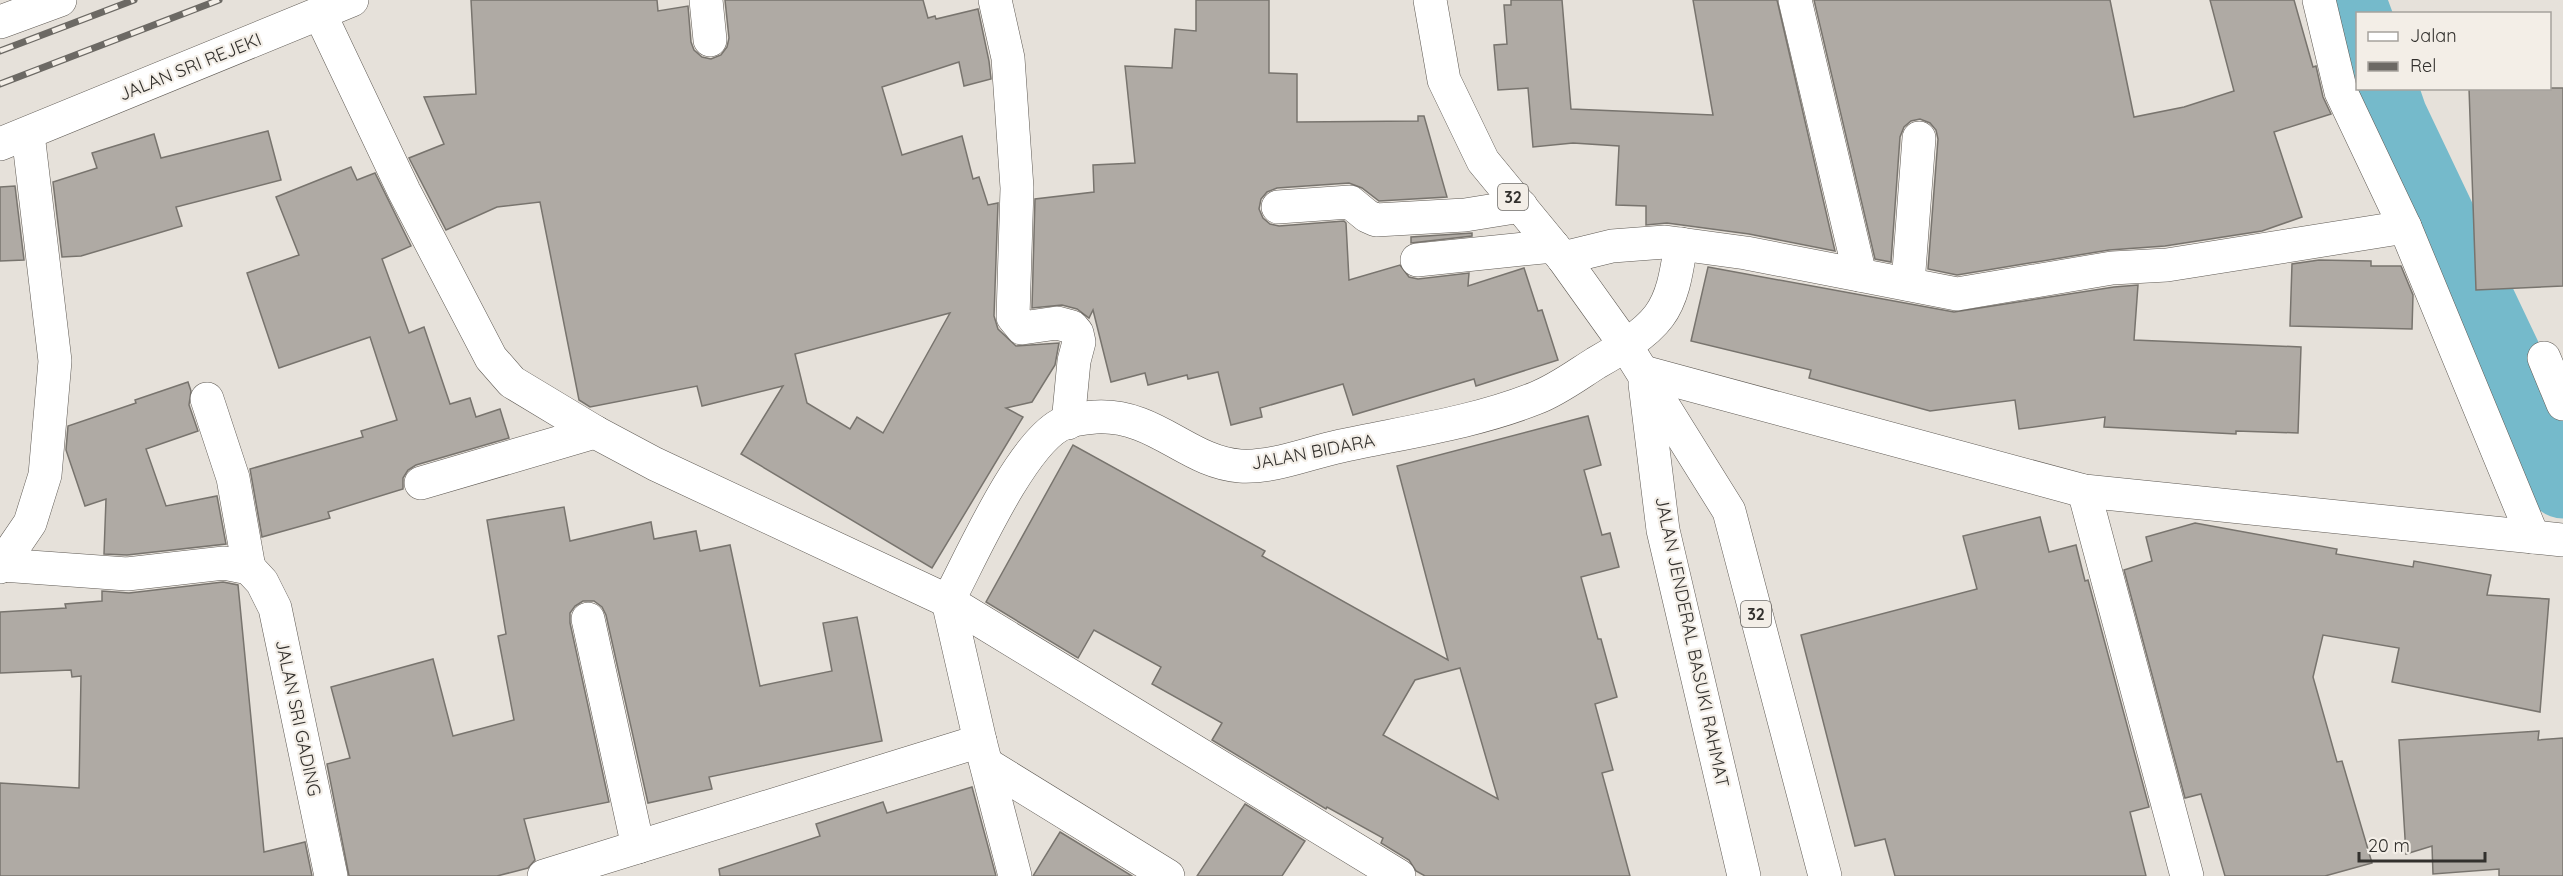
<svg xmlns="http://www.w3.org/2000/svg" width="2563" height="876" font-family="Quicksand,sans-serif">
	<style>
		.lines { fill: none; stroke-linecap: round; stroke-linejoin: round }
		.river { stroke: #75bacb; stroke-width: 75 }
		.building { fill: #afaaa4; stroke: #78746e; stroke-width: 1.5; fill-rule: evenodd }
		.minor-casing { stroke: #5f5a54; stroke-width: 34 }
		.highway-casing { stroke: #5f5a54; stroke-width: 34 }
		.minor { stroke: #fff; stroke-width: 33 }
		.highway { stroke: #fff; stroke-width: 33 }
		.rail-casing { stroke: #6c6964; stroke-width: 7 }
		.rail { stroke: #f3eee7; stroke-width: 4.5; stroke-dasharray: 14; stroke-linecap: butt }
		.labels { text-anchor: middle; stroke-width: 4.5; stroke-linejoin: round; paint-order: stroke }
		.shield { fill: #f3eee7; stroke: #6c6965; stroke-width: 1.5 }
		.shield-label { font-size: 16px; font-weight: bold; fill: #32302d }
		.street-label { font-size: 18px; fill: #32302d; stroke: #f3eee7 }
	</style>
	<rect width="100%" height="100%" fill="#e6e1da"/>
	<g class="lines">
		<g class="river">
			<path d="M2348,0l10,27"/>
			<path d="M2380,88l10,29 173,364"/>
		</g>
	</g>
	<g class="building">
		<path d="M471,0h186l1,11 30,-5 3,36 3,8 8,7 9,2 10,-4 6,-8 2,-9 -4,-38h198l5,18 7,-2 1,3 42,-10 11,52 2,18 -27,7 -5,-24 -77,25 20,68 60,-19 11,43 6,-2 9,28 10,-2 -4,113 4,13 18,17 43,-3 -4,22 -23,37 -26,6 17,9 -91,151 -191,-114 42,-68 -81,20 -5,-20 -107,21 -11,-7 -39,-198 -43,5 -51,23 -37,-72 35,-14 -20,-47 52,-3zM950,313l-67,120 -26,-16 -7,12 -43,-26 -12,-49z"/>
		<path d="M1196,0h73v73l28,1v48l121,-1v-5h6l23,81 -68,4 -17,-13 -13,-5 -72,5 -10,4 -6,7 -2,10 4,9 7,6 9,2 65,-5 2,2 3,57 51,-15 9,12 9,2 51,-6 -1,13 56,-18 14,43 4,-1 16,50 -82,26 -2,-7 -121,36 -10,-31 -83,24 2,9 -31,8 -13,-53 -30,7 -1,-4 -39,10 -3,-12 -34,9 -18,-72 -4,8 -12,-9 -15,-4 -30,3 3,-109 59,-7 -1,-27 42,-2 -10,-97 47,2 3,-39 21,2z"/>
		<path d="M1511,0h51l9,109 142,6 -20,-115h84l58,251 -86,-17 -82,-11 -21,2v-19l-30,-1 3,-59 -46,-3 -40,4 -5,-59 -30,2 -4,-45 13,-1 -3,-39h7z"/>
		<path d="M1814,0h296l24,117 50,-10 50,-16 -24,-91h84l19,67 3,-1 7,31 8,17 -57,18 28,85 -40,14 -97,15 -56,4 -152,25 -29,-6 10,-130 -2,-9 -6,-7 -10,-4 -9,2 -7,6 -4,10 -9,125 -16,-3z"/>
		<path d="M2469,88h94v198l-87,4z"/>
		<path d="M268,131l13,49 -105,27 6,19 -101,30 -19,1 -9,-75 44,-14 -5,-15 62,-19 7,24z"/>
		<path d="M351,167l6,13 18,-7 36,73 -29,13 27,74 15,-6 26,77 20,-6 6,19 24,-8 9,29 -93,27 -8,5 -5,8v11l-75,23 2,6 -68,19 -12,-68 113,-32 -2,-6 36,-11 -27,-83 -91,31 -32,-95 52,-18 -23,-58z"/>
		<path d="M15,186l9,74 -24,1v-74z"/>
		<path d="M1472,233v3l-61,7v-6z"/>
		<path d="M2319,260l52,1v5h30l12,29 -1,34 -122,-3 2,-62z"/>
		<path d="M1708,267l246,45 160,-25 24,-2 -4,55 167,7 -3,86 -62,-2v3l-132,-7 1,-10 -86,12 -4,-29 -85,11 -121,-33 2,-8 -120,-29z"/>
		<path d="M188,382l3,9 -2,14 9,26 -52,18 20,57 51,-10 9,48 -99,11 -23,-1 2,-55 -21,7 -19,-56 2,-24 68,-23 -1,-3z"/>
		<path d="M1588,416l13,49 -17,5 18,65 8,-2 9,34 -38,10 17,62h3l16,58 -22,7 18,66 -11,3 28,103h-205l-9,-5 -7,-11 -28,-17 2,-5 -56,-31 -1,2 -114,-69 10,-17 -70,-39 9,-17 -67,-37 -16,28 -92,-56 87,-157 192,106 -3,5 186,104 -51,-194zM1460,668l38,131 -115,-64 32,-55z"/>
		<path d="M564,507l6,34 81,-19 3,17 42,-8 4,20 30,-6 30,141 72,-15 -9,-48 34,-6 25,124 -173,36 3,12 -64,14 -42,-188 -4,-8 -8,-6h-11l-8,5 -5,7v10l39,179 -85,17 11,41 -7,8 -31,8h-148l-22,-112 23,-6 -19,-71 102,-28 20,77 61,-16 -16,-84 8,-2 -19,-114z"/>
		<path d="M2040,517l9,35 27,-7 9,36 3,-1 61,227 -19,5 16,64h-251l-10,-37 -30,7 -54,-211 176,-46 -14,-53z"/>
		<path d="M2195,523l142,26 -1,5 77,13 1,-6 77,14 -4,20 62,4 -9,113 -148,-30 7,-34 -76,-13 -10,42 24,85 5,-1 30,102 -47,13h-100l-24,-82 -16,4 -61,-228 28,-9 -6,-24z"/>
		<path d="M223,582l15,3 26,267 41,-10 7,34h-312v-93l79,5 2,-112 -9,1 -1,-7 -71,3v-61l66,-4 -1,-4 37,-3v-10l27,2z"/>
		<path d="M2539,731l-1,9 25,-2v138h-64v-7l-66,5 -1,-28 -26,8 -7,-114z"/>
		<path d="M972,787l24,89h-276l-1,-7 101,-33 -4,-12 67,-22 4,11z"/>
		<path d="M1245,804l60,37 -23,35h-85z"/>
		<path d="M1060,832l72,44h-99z"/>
	</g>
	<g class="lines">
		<g class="minor-casing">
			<g id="minor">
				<path d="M706,0l4,40"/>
				<path d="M995,0l13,58 9,130 -4,129 9,11 35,-5 15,4 5,6 2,9 -5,19 -6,62"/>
				<path d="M1795,0l65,275"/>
				<path d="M2319,0l22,92 64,135 128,310"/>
				<path d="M320,14l84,177 87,167 21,24 83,50 60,32 293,137 451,275"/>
				<path d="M0,22l60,-22"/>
				<path d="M0,144l352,-144"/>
				<path d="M1278,207l72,-5 17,14 9,4 89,-5 56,-9"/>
				<path d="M1563,258l49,-12 53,-4 81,11 211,41 155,-26 55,-3 238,-38"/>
				<path d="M1417,260l136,-14"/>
				<path d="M1908,284l11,-146"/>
				<path d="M2544,358l19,46"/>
				<path d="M1643,372l441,119 479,49"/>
				<path d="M207,399l26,79 16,90"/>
				<path d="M421,483l174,-51"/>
				<path d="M2084,491l103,385"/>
				<path d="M2,565l125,9 97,-11 25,5"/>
				<path d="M0,567l30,-44 15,-48 10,-114 -27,-227"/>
				<path d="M249,568l13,14 13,26 56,268"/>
				<path d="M948,601c23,-43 71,-153 112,-176 11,-6 24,-7 36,-8 60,-3 91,45 144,49 34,2 68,-13 101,-20 65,-14 132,-23 195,-48 21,-8 41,-23 60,-35 21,-12 49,-28 63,-47 15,-20 18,-48 22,-72"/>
				<path d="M948,601l32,140 35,135"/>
				<path d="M588,619l50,228"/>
				<path d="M988,765l180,111"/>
				<path d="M544,876l436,-135"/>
			</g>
		</g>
		<g class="highway-casing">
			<g id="highway">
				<path d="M1430,0l14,80 39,81 80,97 63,88 103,165 96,365"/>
				<path d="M1645,384l18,146 81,346"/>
			</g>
		</g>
		<use href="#minor" class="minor"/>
		<use href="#highway" class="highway"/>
		<g class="rail-casing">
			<g id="rail">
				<path d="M0,51l134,-51"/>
				<path d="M0,84l219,-84"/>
			</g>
		</g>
		<use href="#rail" class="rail"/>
	</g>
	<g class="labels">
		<g class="shield">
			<rect x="1498" y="184" width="30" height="26" rx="4.5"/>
			<rect x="1741" y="601" width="30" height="26" rx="4.5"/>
		</g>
		<g class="shield-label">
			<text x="1513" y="203">32</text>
			<text x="1756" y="620">32</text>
		</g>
		<g class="street-label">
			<text transform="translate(190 67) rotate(-22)" y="6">JALAN SRI REJEKI</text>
			<text transform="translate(1313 452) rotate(-11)" y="6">JALAN BIDARA</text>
			<text transform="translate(1692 642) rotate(78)" y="6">JALAN JENDERAL BASUKI RAHMAT</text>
			<text transform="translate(298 718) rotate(78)" y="6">JALAN SRI GADING</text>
		</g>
	</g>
	<rect x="2356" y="12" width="195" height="78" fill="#f3eee7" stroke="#a6a29d" stroke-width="1.5"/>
	<rect x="2368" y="32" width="30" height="9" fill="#ffffff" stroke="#a6a29d" stroke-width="1.5"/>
	<text x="2410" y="42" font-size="18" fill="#32302d">Jalan</text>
	<rect x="2368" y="62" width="30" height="9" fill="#6c6964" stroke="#a6a29d" stroke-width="1.5"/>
	<text x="2410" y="72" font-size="18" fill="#32302d">Rel</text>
	<path d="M2359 852v9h126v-9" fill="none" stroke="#32302d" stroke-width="3"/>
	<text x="2368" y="852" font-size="18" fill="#32302d" stroke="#f3eee7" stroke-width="4.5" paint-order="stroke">20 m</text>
</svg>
